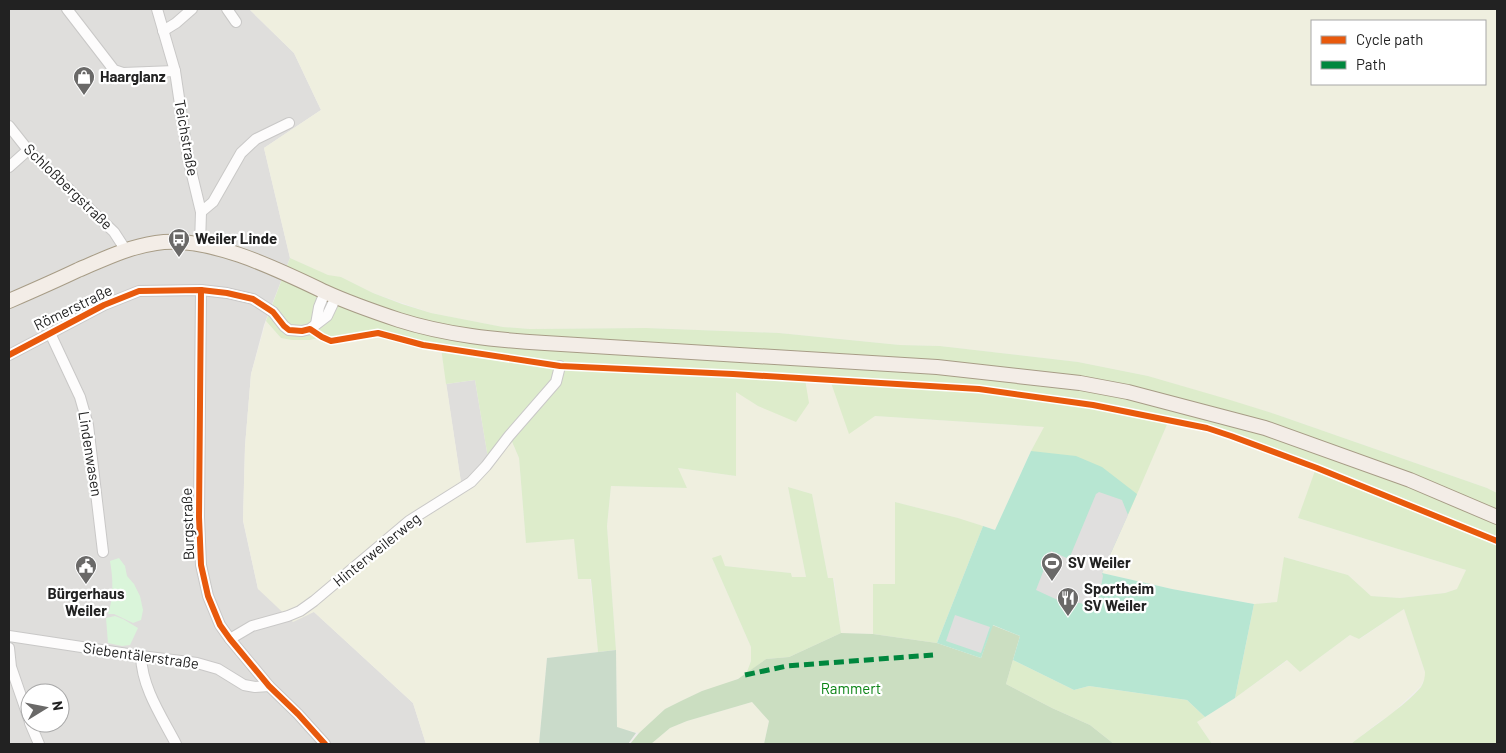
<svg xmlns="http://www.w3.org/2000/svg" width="1506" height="753" font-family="Barlow,sans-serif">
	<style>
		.residential { fill: #dfdedc; fill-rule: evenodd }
		.farmland { fill: #efefdf; fill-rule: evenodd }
		.grass { fill: #ddeccb }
		.forest { fill: #cbdec1 }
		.cemetery { fill: #cadbca }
		.park { fill: #daf5da }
		.pitch { fill: #b7e6d2 }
		.parking { fill: #e0dfde }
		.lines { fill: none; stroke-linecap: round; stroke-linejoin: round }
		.minor-casing { stroke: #c9c8c7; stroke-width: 12 }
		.major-casing { stroke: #a79c86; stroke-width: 16 }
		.minor { stroke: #fdfcfc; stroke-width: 10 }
		.major { stroke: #f3ede7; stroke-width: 14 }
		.quiet { stroke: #00873e; stroke-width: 5; stroke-dasharray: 10 5; stroke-linecap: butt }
		.cycleway-casing { stroke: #fff; stroke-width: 9 }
		.cycleway { stroke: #e8590c; stroke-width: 6 }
		.labels { text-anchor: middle; stroke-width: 4.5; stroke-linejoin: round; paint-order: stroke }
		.poi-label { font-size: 15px; font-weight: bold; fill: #222; stroke: #fff; text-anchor: start }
		.street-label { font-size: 15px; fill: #222; stroke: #fff }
		.park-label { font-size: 15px; fill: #0c8416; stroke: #fff }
	</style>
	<rect width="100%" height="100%" fill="#f0eeeb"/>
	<g class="residential">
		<path d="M9,9h240l45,44 27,57 -57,38 26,110 -26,67 -13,49 -6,72 -2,75 15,68 56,23 99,91 13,41h-417zM30,693h30v30h-30z"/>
		<path d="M475,380l14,84 -27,25 -16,-105z"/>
	</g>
	<g class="farmland">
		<path d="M249,9h1248v484l-10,-5 -212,-74 -127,-38 -70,-14 -138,-16 -40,-1 -121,-12 -133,-5 -116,1 -27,-2 -72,-14 -58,-20 -32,-16 -7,1 -44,-20 -26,-110 57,-38 -27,-57zM1312,21h173v63h-173z"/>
		<path d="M266,321l15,17 29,2 12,-3 9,4 47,-8 63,15 21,141 47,-53 10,22 7,85 48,-5 4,41h12l8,73 -51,6 -8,86h-113l-13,-41 -99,-91 -21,10 -35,-33 -15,-69 2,-74 6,-72z"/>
		<path d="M805,379l25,1 45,36 170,11 -14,24 -36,79 -37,-12 -63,-16v83l-22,-1v50l-32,-1 -7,-54 -6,-1 -16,-84 -24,-7 18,90h-14l-1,-4 -66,-7 -13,-8 39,89v14l-6,14 -16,8 -27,8 -37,18 -26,24 -22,-5 -1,-78 -9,-124 4,-40 76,2 -10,-20 59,8v-85l22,15z"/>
		<path d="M1169,420l38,8 110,40 -19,50 168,52 -8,19 -13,4 -45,5 -29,-2 -23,-21 -63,-18 -8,45 -23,2 -82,-15 -70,-16z"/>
		<path d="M1404,609l21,63v6l-4,8 -32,30 -10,6 -28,22h-139l-15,-22 38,-24 53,-38 12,12 50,-37 10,4z"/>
		<path d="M752,702l17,19 -5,23h-113l19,-16 17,-7z"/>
	</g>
	<g class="grass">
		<path d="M290,258l38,17 13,2 32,16 29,11 29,9 72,14 27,2 116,-1 133,5 121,12 40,1 138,16 70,14 79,23 48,15 212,74 10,5v251h-146c21,-17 53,-37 70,-57 3,-5 4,-10 4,-15l-21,-63 -45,30 -9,-4 -50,37 -13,-12 -52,38 19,-94 23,-2 7,-45 64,18 23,21 29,2 45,-5 12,-4 9,-19 -168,-52 18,-50 -109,-40 -38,-8 -41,95 -97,-64 13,-24 -169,-11 -26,18 -19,-54 -25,-1 4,24 -13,19 -38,-16 -22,-14v84l-58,-8 9,20 -76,-2 -4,40 9,124 -18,2 -7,-73h-13l-4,-40 -48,4 -7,-85 -9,-21 -21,27 -14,-84 -29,4 -5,-36 -63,-15h-7l-31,7 -9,1 -9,-4 -12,3h-18l-11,-2 -15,-17z"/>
		<path d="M788,487l24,7 16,84h5l8,55 -52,24 -23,2 -20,15 5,-13v-14l-39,-89 9,-3 4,11 66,7 1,4h14z"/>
		<path d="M895,502l63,16 25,8 -46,117 -64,-9v-50h22z"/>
		<path d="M1013,660l61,30 15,-4 98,14 18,17 -8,5 15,22h-98l-24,-19 -38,-17 -46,-24z"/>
	</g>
	<path class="forest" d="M992,625l28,11 -14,48 46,24 38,17 24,19h-350l5,-23 -17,-19 -65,19 -17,7 -19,16h-21l9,-11 26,-24 16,-8 21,-10 36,-12 28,-20 23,-2 52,-24 32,1 64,9 44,15z"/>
	<path class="cemetery" d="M616,650l1,77 19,6 -8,11h-89l8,-86z"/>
	<g class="park">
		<path d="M119,558l6,8 2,10 7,8 6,12 3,14 -2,10 -8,3 -19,-9h-6c6,-17 5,-36 2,-53z"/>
		<path d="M115,616l8,3 15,9 -8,17 -8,1 -14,-3 -2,-25z"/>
	</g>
	<path class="pitch" d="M1031,451l45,5 26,11 35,27 -35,79 70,16 82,15 -19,94 -30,19 -18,-17 -98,-14 -15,4 -61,-30 7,-24 -27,-11 -12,33 -44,-15 46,-117 12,4z"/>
	<g class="parking">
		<path d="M1099,492l23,8 6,15 -26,58 1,3 -6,32 -17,-5 -18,-1 -26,-12 15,-39 18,8 27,-65z"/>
		<path d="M955,615l35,12 -9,26 -35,-12z"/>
	</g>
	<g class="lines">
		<g class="minor-casing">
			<g id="minor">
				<path d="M67,9l47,61 9,3 52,-2"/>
				<path d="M157,9l18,62 13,87 13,54 -1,33"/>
				<path d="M227,9l9,13"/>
				<path d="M163,31l13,-8 16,-14"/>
				<path d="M9,126l19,24 86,82 11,17"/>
				<path d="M9,167l19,-17"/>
				<path d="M201,212l12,-10 28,-49 15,-14 33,-16"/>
				<path d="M201,290l-2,227 2,48 7,31 12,29 10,14 39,47 29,28 27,30"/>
				<path d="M316,324l3,-17 6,-15"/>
				<path d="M50,333l30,64 8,28 15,127"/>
				<path d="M9,355l95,-50 35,-14 62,-1 26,3 26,6 20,13 11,14 5,4 13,1 8,-2 17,-13 9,-19"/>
				<path d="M9,636l132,20 56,7 21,6 26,16 11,2 14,-1"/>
				<path d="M230,639l22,-13 36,-10 12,-5 14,-10 95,-80 62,-39 15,-16 23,-30 47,-54 4,-16"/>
				<path d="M9,648l2,19 19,55"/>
				<path d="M141,656c1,32 21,61 35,88"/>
				<path d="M30,723l9,21"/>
			</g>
		</g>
		<g class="major-casing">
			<path id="major" d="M9,301c23,-10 46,-20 69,-31 26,-11 50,-23 78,-27 53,-8 123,27 169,49 24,11 50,20 74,28 47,15 97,20 146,23l392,24 143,16 48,9 137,36 145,52 87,37"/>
		</g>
		<use href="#minor" class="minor"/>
		<use href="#major" class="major"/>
		<path class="quiet" d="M745,675l42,-9 146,-11"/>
		<g class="cycleway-casing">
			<g id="cycleway">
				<path d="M201,290l-2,227 2,48 7,31 12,29 10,14 39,47 29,28 27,30"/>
				<path d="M9,355l95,-50 35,-14 62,-1 26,3 26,6 20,13 11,14 5,4 13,1 8,-2 12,8 9,4 47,-8 45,12 137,21 173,8 246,15 114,16 114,23 24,8 86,32 180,73"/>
			</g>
		</g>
		<use href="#cycleway" class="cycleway"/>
	</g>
	<defs>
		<g id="shop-pin" transform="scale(1.125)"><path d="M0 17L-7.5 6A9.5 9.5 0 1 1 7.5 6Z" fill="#6a6968" stroke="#fff"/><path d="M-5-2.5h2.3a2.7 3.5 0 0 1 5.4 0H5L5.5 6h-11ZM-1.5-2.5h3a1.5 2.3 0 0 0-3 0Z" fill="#fff"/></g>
		<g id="bus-pin" transform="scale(1.125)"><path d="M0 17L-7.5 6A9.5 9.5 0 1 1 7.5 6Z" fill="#6a6968" stroke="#fff"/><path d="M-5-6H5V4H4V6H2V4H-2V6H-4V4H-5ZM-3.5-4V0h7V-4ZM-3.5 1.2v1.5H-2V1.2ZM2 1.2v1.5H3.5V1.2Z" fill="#fff"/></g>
		<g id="stadium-pin" transform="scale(1.125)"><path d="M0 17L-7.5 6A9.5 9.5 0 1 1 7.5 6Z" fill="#6a6968" stroke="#fff"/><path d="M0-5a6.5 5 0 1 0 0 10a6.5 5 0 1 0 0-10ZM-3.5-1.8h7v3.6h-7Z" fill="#fff"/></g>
		<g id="civic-pin" transform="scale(1.125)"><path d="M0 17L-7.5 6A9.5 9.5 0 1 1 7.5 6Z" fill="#6a6968" stroke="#fff"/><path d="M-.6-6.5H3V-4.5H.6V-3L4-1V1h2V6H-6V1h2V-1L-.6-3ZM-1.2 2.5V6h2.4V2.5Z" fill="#fff"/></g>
		<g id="restaurant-pin" transform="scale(1.125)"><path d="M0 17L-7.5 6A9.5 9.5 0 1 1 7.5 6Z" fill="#6a6968" stroke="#fff"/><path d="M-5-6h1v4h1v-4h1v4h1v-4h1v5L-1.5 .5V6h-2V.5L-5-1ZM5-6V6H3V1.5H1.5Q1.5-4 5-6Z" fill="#fff"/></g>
	</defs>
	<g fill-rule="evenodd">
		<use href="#shop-pin" x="84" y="77"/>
		<use href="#bus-pin" x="179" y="239"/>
		<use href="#stadium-pin" x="1052" y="563"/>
		<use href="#civic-pin" x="86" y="566"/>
		<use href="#restaurant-pin" x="1068" y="598"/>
	</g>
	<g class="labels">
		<g class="poi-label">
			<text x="100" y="82">Haarglanz</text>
			<text x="195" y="244">Weiler Linde</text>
			<text x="1068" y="568">SV Weiler</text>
			<text x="1084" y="594">Sportheim<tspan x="1084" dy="17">SV Weiler</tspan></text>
			<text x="86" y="599" text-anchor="middle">Bürgerhaus<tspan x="86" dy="17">Weiler</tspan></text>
		</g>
		<g class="street-label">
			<text transform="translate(186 138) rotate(80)" y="5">Teichstraße</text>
			<text transform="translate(68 187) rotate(44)" y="5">Schloßbergstraße</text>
			<text transform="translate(73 308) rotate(-26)" y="5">Römerstraße</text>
			<text transform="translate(90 454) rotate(81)" y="5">Lindenwasen</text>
			<text transform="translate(188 524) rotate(-92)" y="5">Burgstraße</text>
			<text transform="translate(377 550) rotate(-39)" y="5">Hinterweilerweg</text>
			<text transform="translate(141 656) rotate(8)" y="5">Siebentälerstraße</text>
		</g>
		<g class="park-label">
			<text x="851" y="694">Rammert</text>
		</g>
	</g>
	<rect width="1506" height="753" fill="none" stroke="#222222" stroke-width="20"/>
	<rect x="1311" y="20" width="175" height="65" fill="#ffffff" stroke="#a7a7a7"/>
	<rect x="1321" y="36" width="25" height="8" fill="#e8590c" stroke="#a7a7a7"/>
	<text x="1356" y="45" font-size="15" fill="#222222">Cycle path</text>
	<rect x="1321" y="61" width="25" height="8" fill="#00873e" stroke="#a7a7a7"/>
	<text x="1356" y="70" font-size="15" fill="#222222">Path</text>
	<g transform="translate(45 708) rotate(80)"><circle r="24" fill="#ffffff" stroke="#a7a7a7"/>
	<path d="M0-4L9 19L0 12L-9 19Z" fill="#6a6968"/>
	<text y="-8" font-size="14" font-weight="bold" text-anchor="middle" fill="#222222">N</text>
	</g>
</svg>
